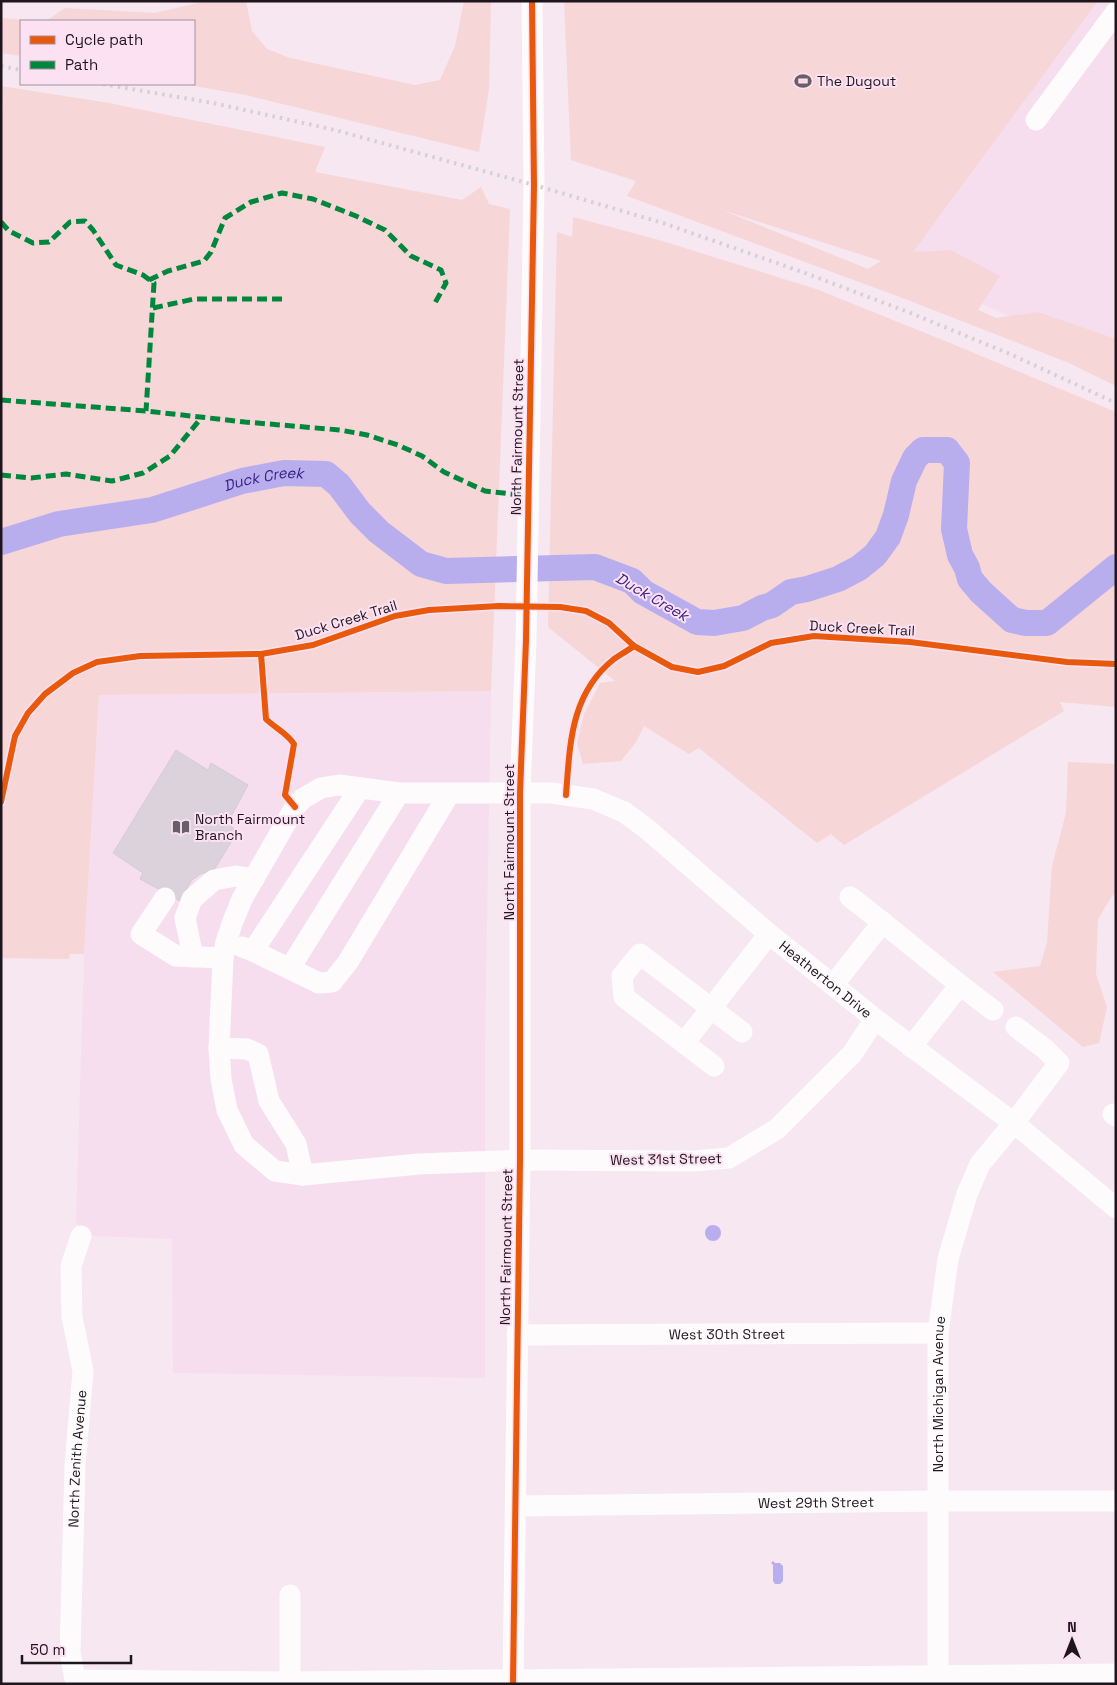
<svg xmlns="http://www.w3.org/2000/svg" width="1117" height="1685" font-family="'Space Grotesk',sans-serif">
	<style>
		.built { fill: #f7deef }
		.green { fill: #f7d6d7; fill-rule: evenodd }
		.water { fill: #b8aeee }
		.lines { fill: none; stroke-linecap: round; stroke-linejoin: round }
		.river { stroke: #b8aeee; stroke-width: 26 }
		.building { fill: #dbd2db; stroke: #d5ccd5 }
		.minor { stroke: #fefbfd; stroke-width: 21 }
		.rail { stroke: #d5d0d3; stroke-width: 4; stroke-dasharray: 2.5 5; stroke-linecap: butt }
		.quiet { stroke: #00873e; stroke-width: 5; stroke-dasharray: 10 5; stroke-linecap: butt }
		.cycleway-casing { stroke: #fce1f3; stroke-width: 9 }
		.cycleway { stroke: #e8590c; stroke-width: 6 }
		.labels { text-anchor: middle; stroke-width: 4; stroke-linejoin: round; paint-order: stroke }
		.poi-label { font-size: 14px; fill: #1f161d; stroke: #fce1f3; text-anchor: start }
		.street-label { font-size: 14px; fill: #1f161d; stroke: #fce1f3 }
		.water-label { font-size: 15px; font-style: italic; fill: #3a2385; stroke: #fce1f3 }
	</style>
	<rect width="100%" height="100%" fill="#f6e7f1"/>
	<g class="built">
		<path d="M1098,1h18v364l-215,-98z"/>
		<path d="M491,691l-6,354v333l-312,-5 -1,-134 -81,-3 -15,-13 8,-269 15,-259z"/>
	</g>
	<g class="green">
		<path d="M206,1h40l6,30 15,18 23,9 125,27 25,-5 15,-34 9,-45h27l-2,88 -10,63 -233,-57 -63,-11h11v-63h-148l19,-13 90,5z"/>
		<path d="M564,1h534l-185,251 38,-2 49,26 -22,34 18,8 42,-6 78,27v47l-47,-23 -164,-64 -278,-103 9,-15 -65,-21zM722,210l159,51 -13,8z"/>
		<path d="M1,18l36,3h-16v35l-20,-3z"/>
		<path d="M1,86l108,17 216,44 -10,25 147,28 19,-13 8,17 21,5 -19,482 -392,4 -15,259h-14l-1,5 -68,-1v-846h2z"/>
		<path d="M573,217l86,23 157,49 139,56 161,67v295l-56,-5 4,9 -220,134 -13,-11 -14,9 -118,-95 -10,6 -45,-28 -8,16 -15,19 -38,3 -6,-21 7,-29 16,-31 15,-2 -67,-54 9,-395 15,5z"/>
		<path d="M1068,762l48,2v130l-4,2 -14,23 -2,55 11,33 -8,36 -16,4 -90,-75 47,-6 7,-23 5,-77 14,-53z"/>
	</g>
	<g class="water">
		<circle cx="713" cy="1233" r="8"/>
		<path d="M773,1561l2,2h5l3,3v15l-3,3h-5l-2,-3v-16l-2,-2z"/>
	</g>
	<g class="lines">
		<path class="river" id="s1" d="M1,542l58,-18 93,-14 90,-29 42,-8 42,1 13,11 21,28 19,19 42,32 25,7 149,-4 37,14 11,11 54,30 17,1 29,-5 19,-10 10,-3 19,-13 16,-3 31,-10 21,-11 16,-13 13,-18 8,-22 8,-34 11,-23 8,-8h24l10,13 -3,66 6,26 7,13 3,11 11,13 31,28 14,3h21l69,-56"/>
	</g>
	<path class="building" d="M176,750l32,20 3,-7 37,22 -21,39 11,7 -24,39 -14,4 -9,7 -11,20 -40,-22 3,-6 -30,-20z"/>
	<g class="lines">
		<g class="minor">
			<path d="M1036,120l80,-108"/>
			<path d="M850,897c49,37 94,77 143,113"/>
			<path d="M165,898l-24,36 35,22 47,2"/>
			<path d="M242,947l11,4 107,-163"/>
			<path d="M253,951l66,32 13,-1 16,-20 101,-168"/>
			<path d="M193,957l-8,-39 7,-19 22,-19 22,-4 18,3"/>
			<path d="M290,968l109,-175"/>
			<path d="M833,985l50,-63"/>
			<path id="s2" d="M875,1019l-23,35 -75,75 -48,29 -36,3 -173,-1 -101,4 -116,11 -28,-4 -31,-26 -17,-35 -6,-31 -2,-31 4,-90 3,-16 7,-21 9,-22 53,-92 7,-8 19,-11 18,-3 60,8h152l42,6 31,13 23,17 122,105 64,51 42,34 139,104 102,85"/>
			<path d="M684,1043l85,-109"/>
			<path d="M911,1047l49,-62"/>
			<path d="M219,1048l28,1 11,5 11,47 27,43 7,31"/>
			<path d="M714,1066l-90,-69 -2,-21 18,-22 102,78"/>
			<path d="M1113,1114l3,2"/>
			<path id="s3" d="M517,1335l421,-2"/>
			<path id="s4" d="M516,1506l422,-5h178"/>
			<path d="M76,1680l214,2 826,-8"/>
			<path id="s5" d="M76,1684l-6,-31 5,-187 8,-95 -11,-54 -1,-51 10,-30"/>
			<path d="M290,1684v-89"/>
			<path d="M513,1684l7,-524v-368l6,-151 8,-456 -2,-184"/>
			<path id="s6" d="M938,1684v-351l10,-74 19,-65 13,-30 34,-41 45,-60 -14,-14 -29,-22"/>
		</g>
		<g class="rail">
			<path d="M1,66l20,4"/>
			<path d="M103,84l110,19 122,27 199,55 129,38 142,50 103,39 102,42 106,49"/>
		</g>
		<g class="quiet">
			<path d="M1,222l8,9 24,12 16,-1 21,-20 15,-1 8,9 23,35 27,10 11,8 -8,128"/>
			<path d="M149,280l19,-9 36,-10 7,-9 14,-34 26,-16 31,-9 31,6 43,17 29,14 26,26 30,14 5,13 -11,20"/>
			<path d="M153,308l41,-9h92"/>
			<path d="M1,400l145,11 99,11 95,8 27,5 31,10 24,11 22,16 41,19 44,5"/>
			<path d="M1,475l30,3 35,-4 46,7 31,-8 27,-17 32,-39"/>
		</g>
		<g class="cycleway-casing">
			<g id="cycleway">
				<path d="M261,654l5,65c9,9 21,14 28,25l-9,51 10,12"/>
				<path d="M566,795c4,-50 4,-101 48,-136 6,-4 13,-8 20,-13"/>
				<path d="M1,802l14,-66 13,-23 17,-19 28,-21 24,-11 43,-6 121,-2 52,-9 82,-29 34,-6 70,-4 61,1 26,4 23,12 25,23 38,21 26,5 26,-6 47,-23 43,-7 96,6 157,20 49,2"/>
				<path d="M513,1684l7,-524v-368l6,-151 8,-456 -2,-184"/>
			</g>
		</g>
		<use href="#cycleway" class="cycleway"/>
	</g>
	<defs>
		<g id="stadium-bare" transform="scale(1.35)"><path d="M0-5a6.5 5 0 1 0 0 10a6.5 5 0 1 0 0-10ZM-3.5-1.8h7v3.6h-7Z" fill="#6a5f67" stroke="#fce1f3" stroke-width="2.5" paint-order="stroke"/></g>
		<g id="library-bare" transform="scale(1.35)"><path d="M-6-4Q-3-5.5-.7-3.5V5Q-3 3-6 4ZM6-4Q3-5.5 .7-3.5V5Q3 3 6 4Z" fill="#6a5f67" stroke="#fce1f3" stroke-width="2.5" paint-order="stroke"/></g>
	</defs>
	<g fill-rule="evenodd">
		<use href="#stadium-bare" x="803" y="81"/>
		<use href="#library-bare" x="181" y="827"/>
	</g>
	<g class="labels">
		<g class="poi-label">
			<text x="817" y="86">The Dugout</text>
			<text x="195" y="824">North Fairmount<tspan x="195" dy="16">Branch</tspan></text>
		</g>
		<g class="street-label">
			<text transform="translate(517 437) rotate(-89)" y="5">North Fairmount Street</text>
			<text transform="translate(346 620) rotate(-17)" y="5">Duck Creek Trail</text>
			<text transform="translate(862 628) rotate(3)" y="5">Duck Creek Trail</text>
			<text transform="translate(509 842) rotate(-90)" y="5">North Fairmount Street</text>
			<text dy="5" stroke="none"><textPath href="#s2" startOffset="1661">Heatherton Drive</textPath></text>
			<text transform="translate(666 1159) rotate(-1)" y="5">West 31st Street</text>
			<text transform="translate(506 1247) rotate(-89)" y="5">North Fairmount Street</text>
			<text dy="5" stroke="none"><textPath href="#s3" startOffset="210">West 30th Street</textPath></text>
			<text dy="5" stroke="none"><textPath href="#s6" startOffset="290">North Michigan Avenue</textPath></text>
			<text dy="5" stroke="none"><textPath href="#s5" startOffset="226">North Zenith Avenue</textPath></text>
			<text dy="5" stroke="none"><textPath href="#s4" startOffset="300">West 29th Street</textPath></text>
		</g>
		<g class="water-label">
			<text dy="5" stroke="none"><textPath href="#s1" startOffset="271">Duck Creek</textPath></text>
			<text transform="translate(652 597) rotate(30)" y="5">Duck Creek</text>
		</g>
	</g>
	<rect width="1117" height="1685" fill="none" stroke="#1f161d" stroke-width="5"/>
	<rect x="20" y="20" width="175" height="65" fill="#fce1f3" stroke="#a4909d"/>
	<rect x="30" y="36" width="25" height="8" fill="#e8590c" stroke="#a4909d"/>
	<text x="65" y="45" font-size="15" fill="#1f161d">Cycle path</text>
	<rect x="30" y="61" width="25" height="8" fill="#00873e" stroke="#a4909d"/>
	<text x="65" y="70" font-size="15" fill="#1f161d">Path</text>
	<g transform="translate(1072 1640)" stroke="#fce1f3" stroke-width="4" paint-order="stroke">
	<path d="M0-4L9 19L0 12L-9 19Z" fill="#1f161d"/>
	<text y="-8" font-size="14" font-weight="bold" text-anchor="middle" fill="#1f161d">N</text>
	</g>
	<path d="M22 1655v8h109v-8" fill="none" stroke="#1f161d" stroke-width="2.5"/>
	<text x="30" y="1655" font-size="15" fill="#1f161d" stroke="#fce1f3" stroke-width="4" paint-order="stroke">50 m</text>
</svg>
